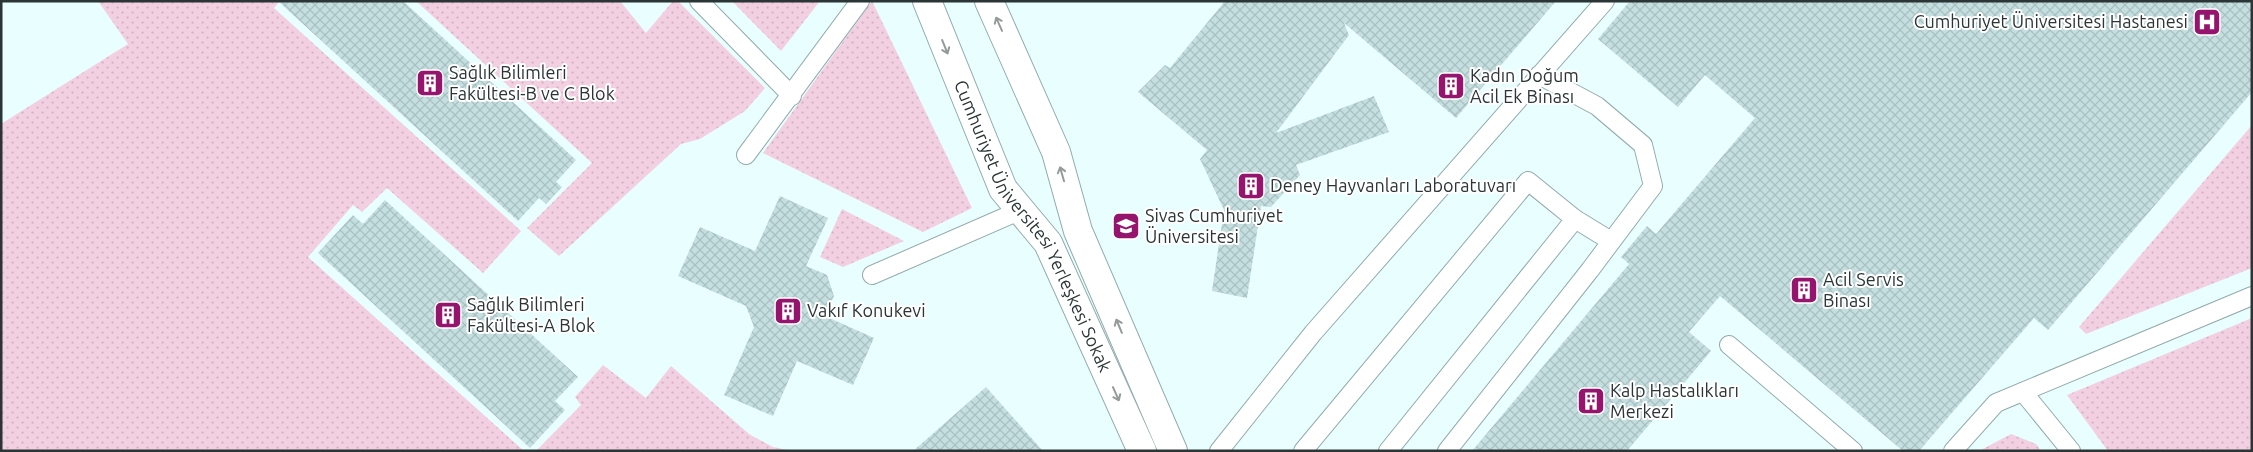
<svg xmlns="http://www.w3.org/2000/svg" width="2253" height="452" font-family="Ubuntu,sans-serif">
	<style>
		.grass { fill: url(#grass-dots) }
		.building { fill: url(#building-cross-hatch) }
		.lines { fill: none; stroke-linecap: round; stroke-linejoin: round }
		.lane-casing { stroke: #92abac; stroke-width: 20 }
		.street-casing { stroke: #92abac; stroke-width: 30 }
		.lane { stroke: #fff; stroke-width: 18 }
		.street { stroke: #fff; stroke-width: 28 }
		.oneway { stroke: #959a9a }
		.labels { text-anchor: middle; stroke-width: 4; stroke-linejoin: round; paint-order: stroke }
		.poi-label { font-size: 18px; fill: #2b3535; stroke: #fff; text-anchor: start }
		.street-label { font-size: 18px; fill: #2b3535; stroke: #fff }
	</style>
	<defs>
		<pattern id="grass-dots" width="8" height="8" patternUnits="userSpaceOnUse" patternTransform="scale(1.25)"><rect width="8" height="8" fill="#f3cfe2"/><path d="M2 2h.1M6 6h.1" fill="none" stroke="#d0b2c2" stroke-width="1.8" stroke-linecap="round"/></pattern>
		<pattern id="building-cross-hatch" width="8" height="8" patternUnits="userSpaceOnUse" patternTransform="scale(1.25)"><rect width="8" height="8" fill="#c5dfe0"/><path d="M0 0l8 8M0 8l8-8" fill="none" stroke="#a9c0c1"/></pattern>
	</defs>
	<rect width="100%" height="100%" fill="#e9feff"/>
	<g class="grass">
		<path d="M98,1h182l-6,7 247,223 -38,42 -96,-85 -25,24 -9,-7 -45,52 216,194h-523v-327l127,-80z"/>
		<path d="M416,1h204l26,32 27,-32h5l87,87 -20,23 -45,28 -19,5 -122,112 -32,-28 65,-65z"/>
		<path d="M732,1h88l-39,50z"/>
		<path d="M872,1l100,207 -49,24 -160,-79z"/>
		<path d="M2252,125v143l-166,66 -7,-7z"/>
		<path d="M842,209l62,32 -61,26 -23,-10z"/>
		<path d="M2252,318v133h-144l-41,-56z"/>
		<path d="M603,365l43,33 25,-32 78,68 24,13 19,4h-256l45,-46 -6,-8z"/>
		<path d="M2011,434l25,10 5,7h-62z"/>
	</g>
	<g class="building">
		<path d="M278,1h125l173,159 -20,22 6,5 -16,17 -7,-6 -21,23z"/>
		<path d="M1225,1h331l-100,117 -112,-95 5,12 -73,98 98,-37 15,36 -93,33 4,10 -29,32 -10,-1 -14,92 -35,-7 12,-81 -24,-51 7,-9 -69,-58 27,-27 5,3z"/>
		<path d="M1630,1h622v91l-204,238 -14,-12 -115,133h-16l-183,-155 -31,36 22,19 -84,100h-155l157,-187 -8,-7 26,-31 9,8 99,-116 -50,-43 -27,32 -80,-68z"/>
		<path d="M780,196l48,22 -22,48 21,9 7,21 -9,20 49,22 -21,47 -56,-24 -24,55 -49,-21 30,-68 -8,-21 -68,-30 22,-49 55,24z"/>
		<path d="M385,200l193,177 -23,24 10,9 -35,38 -212,-195 35,-38 10,9z"/>
		<path d="M986,387l57,64h-130z"/>
	</g>
	<g class="lines">
		<g class="lane-casing">
			<g id="lane">
				<path d="M699,1l93,95"/>
				<path d="M746,155l114,-154"/>
				<path d="M872,275l147,-64"/>
				<path d="M1729,345l124,106"/>
				<path d="M2023,392l48,59"/>
				<path d="M1219,451l94,-118 292,-332"/>
				<path d="M1303,451l225,-270 47,38 36,22"/>
				<path d="M1388,451l187,-232"/>
				<path d="M1447,451l143,-181 63,-84 -10,-41 -46,-39 -58,-31"/>
				<path d="M1953,451l43,-48 256,-107"/>
			</g>
		</g>
		<g class="street-casing">
			<g id="street">
				<path id="s1" d="M927,1l76,188 45,54 94,208"/>
				<path d="M989,1l67,151 22,79 95,220"/>
			</g>
		</g>
		<use href="#lane" class="lane"/>
		<use href="#street" class="street"/>
	</g>
	<defs><path id="oneway-shaft" d="M-6 0H5M1.5-3L5.5 0L1.5 3" fill="none" stroke-width="1.6" stroke-linecap="round" stroke-linejoin="round" transform="scale(1.25)"/></defs>
	<g class="oneway">
		<use href="#oneway-shaft" transform="translate(999 24) rotate(-114)"/>
		<use href="#oneway-shaft" transform="translate(945 47) rotate(68)"/>
		<use href="#oneway-shaft" transform="translate(1062 174) rotate(-106)"/>
		<use href="#oneway-shaft" transform="translate(1119 326) rotate(-113)"/>
		<use href="#oneway-shaft" transform="translate(1116 394) rotate(66)"/>
	</g>
	<defs>
		<g id="hospital-square" transform="scale(1.4375)"><rect x="-9" y="-9" width="18" height="18" rx="4" fill="#95156e" stroke="#fff"/><path d="M-5-5h3v3.5h4V-5h3V5h-3V1.5h-4V5h-3Z" fill="#fff"/></g>
		<g id="building-square" transform="scale(1.4375)"><rect x="-9" y="-9" width="18" height="18" rx="4" fill="#95156e" stroke="#fff"/><path d="M-4-6H4V6H1V3H-1V6H-4ZM-2.5-4.3h1.7v1.8h-1.7ZM.8-4.3h1.7v1.8H.8ZM-2.5-1h1.7V.8h-1.7ZM.8-1h1.7V.8H.8Z" fill="#fff"/></g>
		<g id="university-square" transform="scale(1.4375)"><rect x="-9" y="-9" width="18" height="18" rx="4" fill="#95156e" stroke="#fff"/><path d="M0-5L7-2L0 1L-7-2ZM-4 1L0 2.5L4 1V4Q0 6-4 4Z" fill="#fff"/></g>
	</defs>
	<g fill-rule="evenodd">
		<use href="#hospital-square" x="2207" y="22"/>
		<use href="#building-square" x="430" y="83"/>
		<use href="#building-square" x="1451" y="86"/>
		<use href="#building-square" x="1251" y="186"/>
		<use href="#university-square" x="1126" y="226"/>
		<use href="#building-square" x="1804" y="290"/>
		<use href="#building-square" x="788" y="311"/>
		<use href="#building-square" x="448" y="315"/>
		<use href="#building-square" x="1591" y="401"/>
	</g>
	<g class="labels">
		<g class="poi-label">
			<text x="2188" y="28" text-anchor="end">Cumhuriyet Üniversitesi Hastanesi</text>
			<text x="449" y="79">Sağlık Bilimleri<tspan x="449" dy="21">Fakültesi-B ve C Blok</tspan></text>
			<text x="1470" y="82">Kadın Doğum<tspan x="1470" dy="21">Acil Ek Binası</tspan></text>
			<text x="1270" y="192">Deney Hayvanları Laboratuvarı</text>
			<text x="1145" y="222">Sivas Cumhuriyet<tspan x="1145" dy="21">Üniversitesi</tspan></text>
			<text x="1823" y="286">Acil Servis<tspan x="1823" dy="21">Binası</tspan></text>
			<text x="467" y="311">Sağlık Bilimleri<tspan x="467" dy="21">Fakültesi-A Blok</tspan></text>
			<text x="807" y="317">Vakıf Konukevi</text>
			<text x="1610" y="397">Kalp Hastalıkları<tspan x="1610" dy="21">Merkezi</tspan></text>
		</g>
		<g class="street-label">
			<text dy="6" stroke="none"><textPath href="#s1" startOffset="250">Cumhuriyet Üniversitesi Yerleşkesi Sokak</textPath></text>
		</g>
	</g>
	<rect width="2253" height="452" fill="none" stroke="#2b3535" stroke-width="5"/>
</svg>
